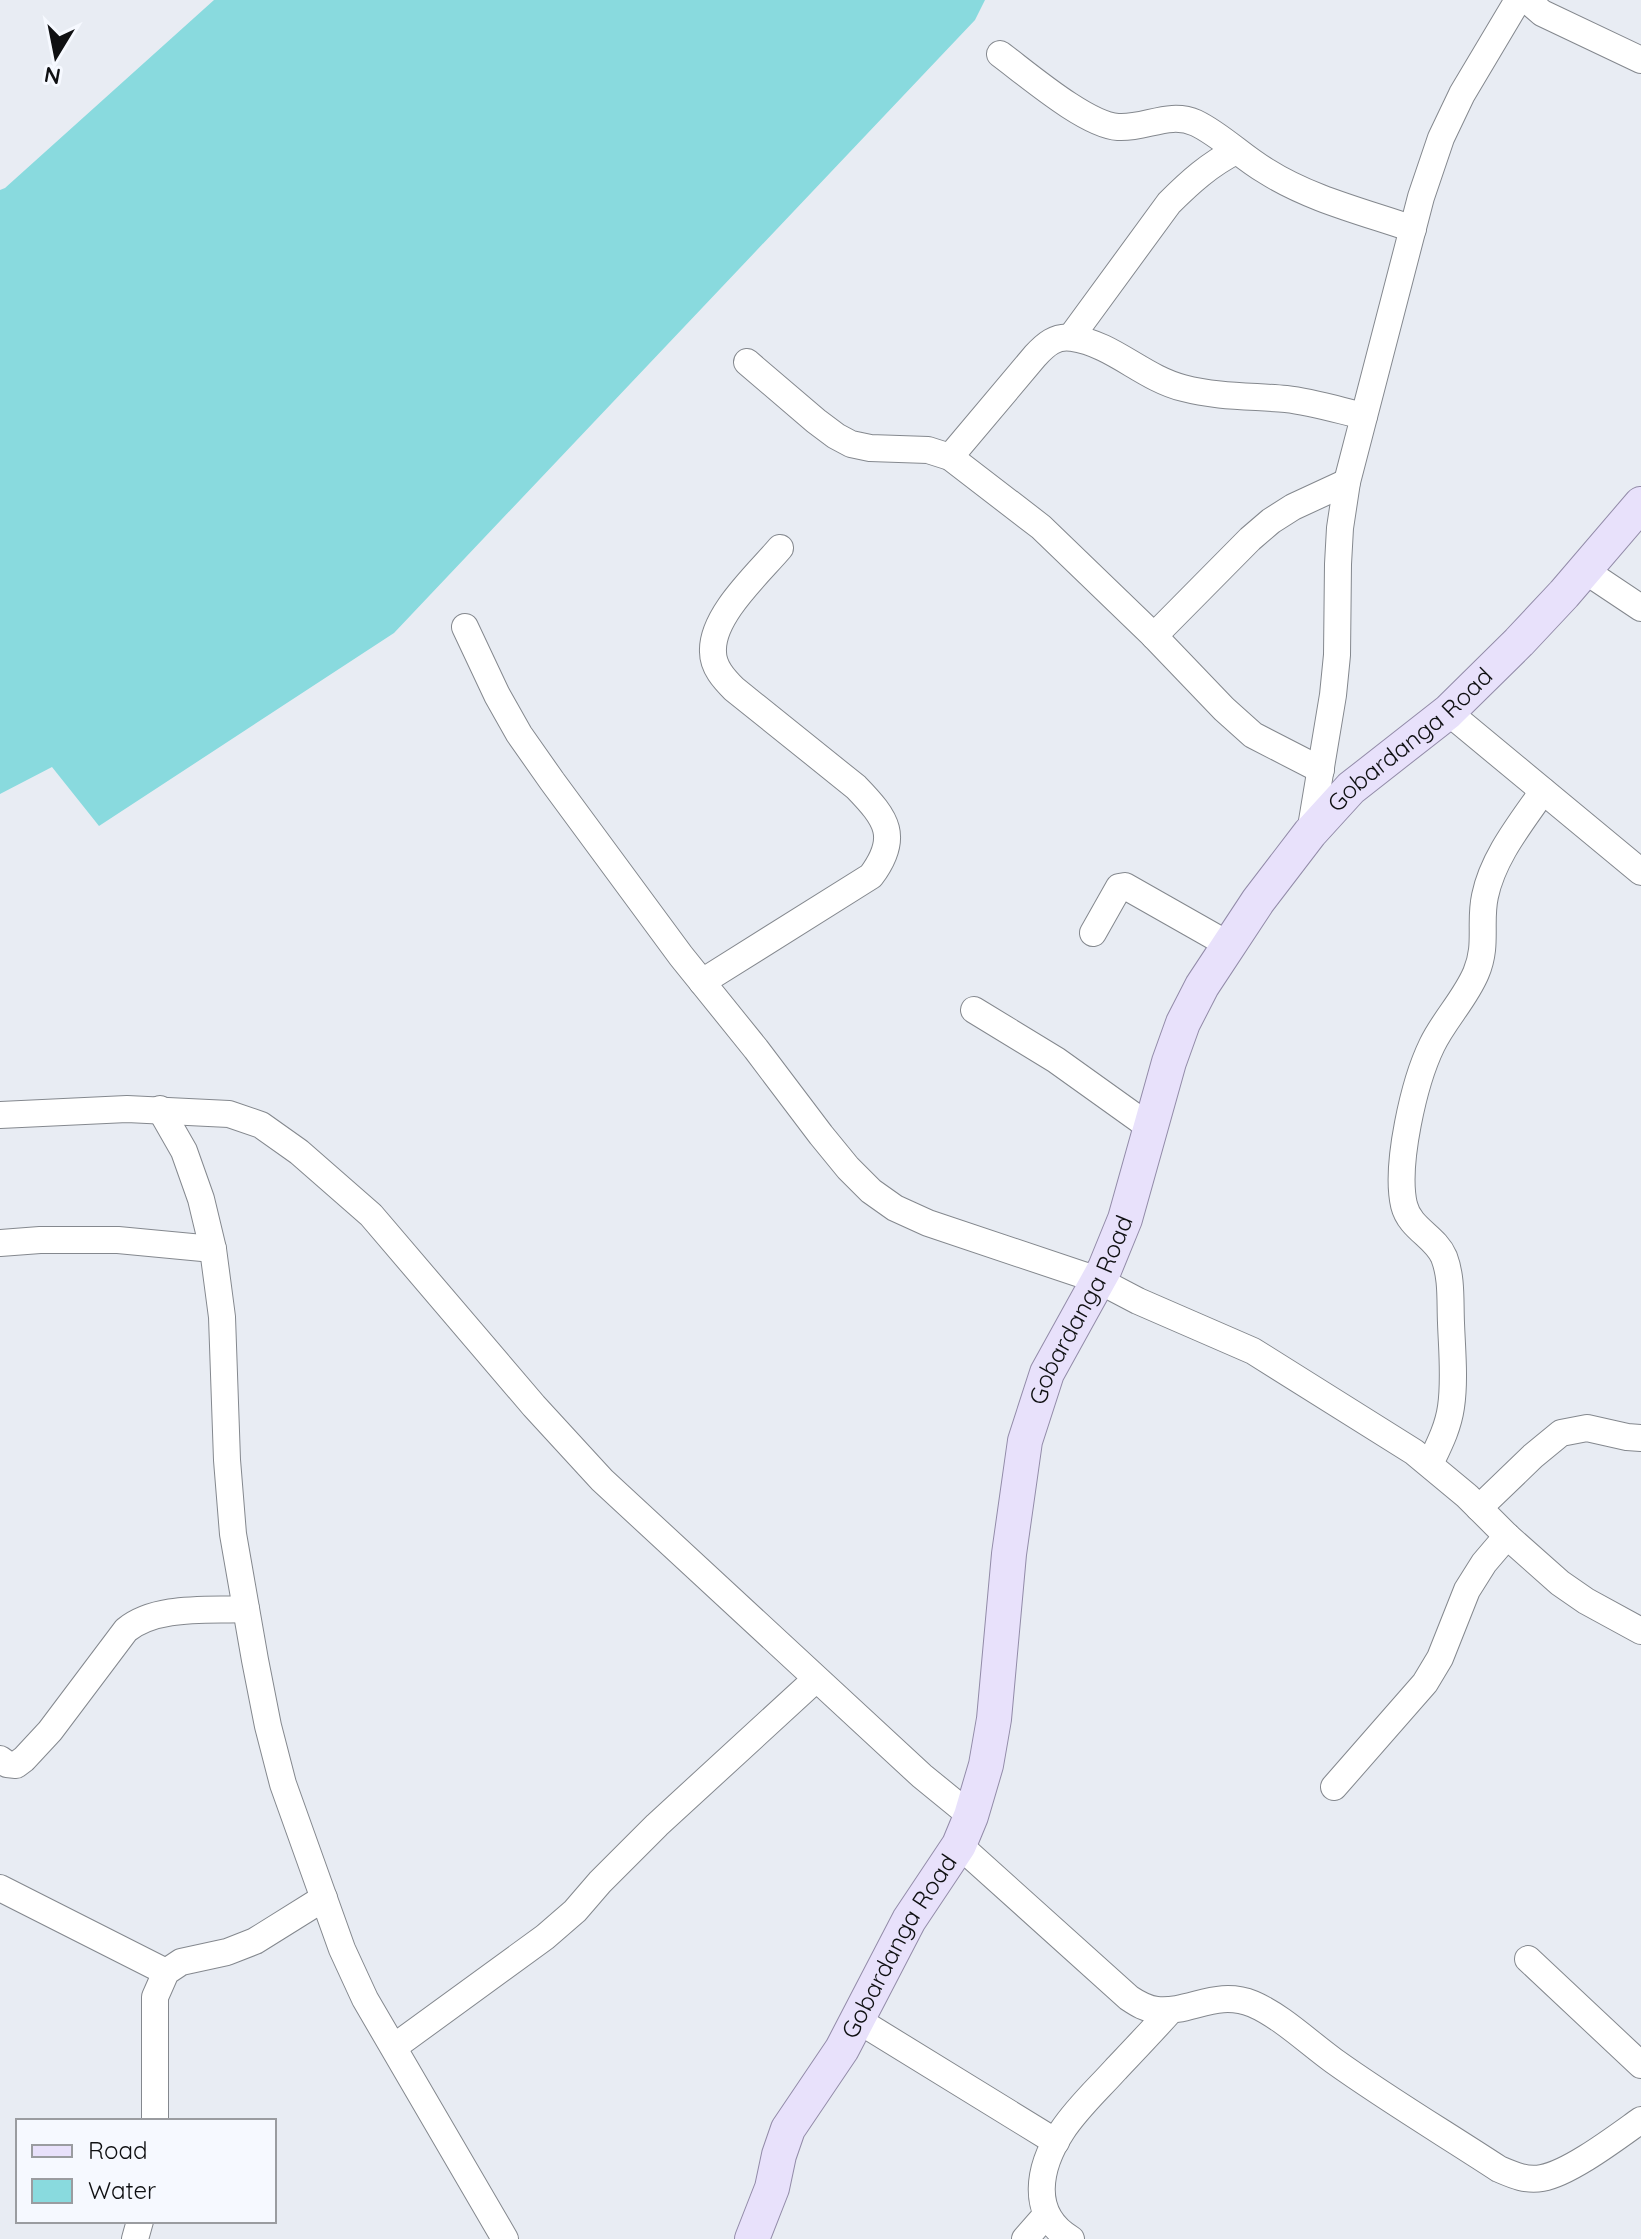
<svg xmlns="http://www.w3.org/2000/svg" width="1641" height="2239" font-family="Quicksand,sans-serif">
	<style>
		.water { fill: #89dade }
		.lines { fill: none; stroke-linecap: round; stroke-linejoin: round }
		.minor-casing { stroke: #84888e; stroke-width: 28 }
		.major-casing { stroke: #928ba8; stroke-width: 36 }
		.minor { stroke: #fff; stroke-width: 26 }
		.major { stroke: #e8e1fb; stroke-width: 34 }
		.labels { text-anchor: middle; stroke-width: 6; stroke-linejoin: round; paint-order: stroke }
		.street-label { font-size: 24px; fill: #0f1012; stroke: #f6f9ff }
	</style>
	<rect width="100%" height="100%" fill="#e8ecf3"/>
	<path class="water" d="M214,0h771l-10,20 -581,613 -295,193 -47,-59 -52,27v-604l5,-2z"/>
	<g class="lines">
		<g class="minor-casing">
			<g id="minor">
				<path d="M1527,0l15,13 99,47"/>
				<path d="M1000,54c27,20 86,71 118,73 27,2 51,-16 78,-4 25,12 46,34 70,48 44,28 98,41 147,58"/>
				<path d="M1071,337l98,-134c21,-21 41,-39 67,-52"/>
				<path d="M747,362l69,59 20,15 15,8 19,4 58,2 22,7 91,70 113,109 70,73 29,26 68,35"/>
				<path d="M950,457l85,-101c10,-11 21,-21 37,-18 41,6 71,40 111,50 34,9 68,8 103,11 26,3 52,11 78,17"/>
				<path d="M1584,570l57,38"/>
				<path d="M465,627l32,68 22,39 33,47 129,175 75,93 65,86 27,33 23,23 24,17 33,15 170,57 40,21 115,50 161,101 53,44 40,40 53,47 26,18 55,30"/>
				<path d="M1154,636l96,-97 21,-18 22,-14 54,-25"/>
				<path d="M1448,712l193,160"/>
				<path d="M1310,833l23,-138 4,-40 1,-91 2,-36 7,-46 74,-285 20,-59 21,-44 56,-94"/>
				<path d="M1093,933l26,-46 6,-1 104,59"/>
				<path d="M702,982l169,-106c29,-39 16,-57 -15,-89l-122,-98c-10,-10 -21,-22 -21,-37 -2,-36 45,-78 67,-104"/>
				<path d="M974,1010l82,50 95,68"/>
				<path d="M160,1109l24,42 17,48 12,50 9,68 5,143 6,74 22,126 13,66 15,58 59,165 23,50 140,240"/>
				<path d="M0,1115l127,-6 102,5 32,11 38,27 72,63 163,191 68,74 320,296 49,40"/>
				<path d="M0,1243l40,-3h78l95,9"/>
				<path d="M1430,1464c9,-19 18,-36 21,-57 4,-27 1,-57 0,-84 -1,-23 1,-45 -7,-66 -9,-21 -34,-28 -40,-52 -9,-40 10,-123 28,-160 12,-25 33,-46 44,-72 12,-28 3,-50 9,-77 8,-39 36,-73 58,-105"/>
				<path d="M1479,1508l54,-52 28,-23 26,-5 40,9 14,1"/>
				<path d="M0,1759l7,5 9,1 8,-6 26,-28 76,-101c31,-25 82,-19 120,-21"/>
				<path d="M1334,1787l91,-104 15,-25 27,-68 17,-27 23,-27"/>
				<path d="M959,1845l170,153c9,6 17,11 28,12 34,3 59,-21 96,-6 28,12 56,39 81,57 53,38 110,72 165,108 14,6 27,12 43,9 28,-5 75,-41 99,-58"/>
				<path d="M0,1888l166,84"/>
				<path d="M1528,1959l113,106"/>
				<path d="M856,2019l200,123"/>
				<path d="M394,2047l151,-110 30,-26 25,-29 57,-57 159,-146"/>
				<path d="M155,2121v-124l11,-25 15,-10 46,-10 28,-11 69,-43"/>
				<path d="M135,2239l5,-18"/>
				<path d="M1025,2239l21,-24"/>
				<path d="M1071,2239c-43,-25 -32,-73 -9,-108 15,-23 36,-42 54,-62 18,-19 37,-39 55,-59"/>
			</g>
		</g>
		<g class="major-casing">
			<g id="major">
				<path id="s1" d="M752,2239l20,-51 7,-33 9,-26 54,-80 67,-129 50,-75 12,-29 15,-51 8,-46 15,-165 16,-113 22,-68 58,-105 20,-49 44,-157 14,-39 19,-37 56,-85 52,-68 41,-45 97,-76 71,-70 45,-48 77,-90"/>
			</g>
		</g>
		<use href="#minor" class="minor"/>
		<use href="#major" class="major"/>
	</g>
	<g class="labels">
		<g class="street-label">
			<text dy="8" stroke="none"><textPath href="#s1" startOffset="1674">Gobardanga Road</textPath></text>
			<text dy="8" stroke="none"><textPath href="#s1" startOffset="1002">Gobardanga Road</textPath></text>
			<text dy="8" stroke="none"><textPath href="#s1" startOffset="330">Gobardanga Road</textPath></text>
		</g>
	</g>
	<rect x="16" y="2119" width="260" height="104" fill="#f6f9ff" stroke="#9a9ca0" stroke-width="2"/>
	<rect x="32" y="2145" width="40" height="12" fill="#e8e1fb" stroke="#9a9ca0" stroke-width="2"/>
	<text x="88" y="2159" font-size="24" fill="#0f1012">Road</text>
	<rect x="32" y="2179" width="40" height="24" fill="#89dade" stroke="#9a9ca0" stroke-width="2"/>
	<text x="88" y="2199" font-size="24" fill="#0f1012">Water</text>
	<g transform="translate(56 56) rotate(190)" stroke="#f6f9ff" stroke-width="6" paint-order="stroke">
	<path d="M0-6L14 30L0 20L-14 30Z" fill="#0f1012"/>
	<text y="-12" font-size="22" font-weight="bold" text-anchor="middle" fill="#0f1012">N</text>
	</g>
</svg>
